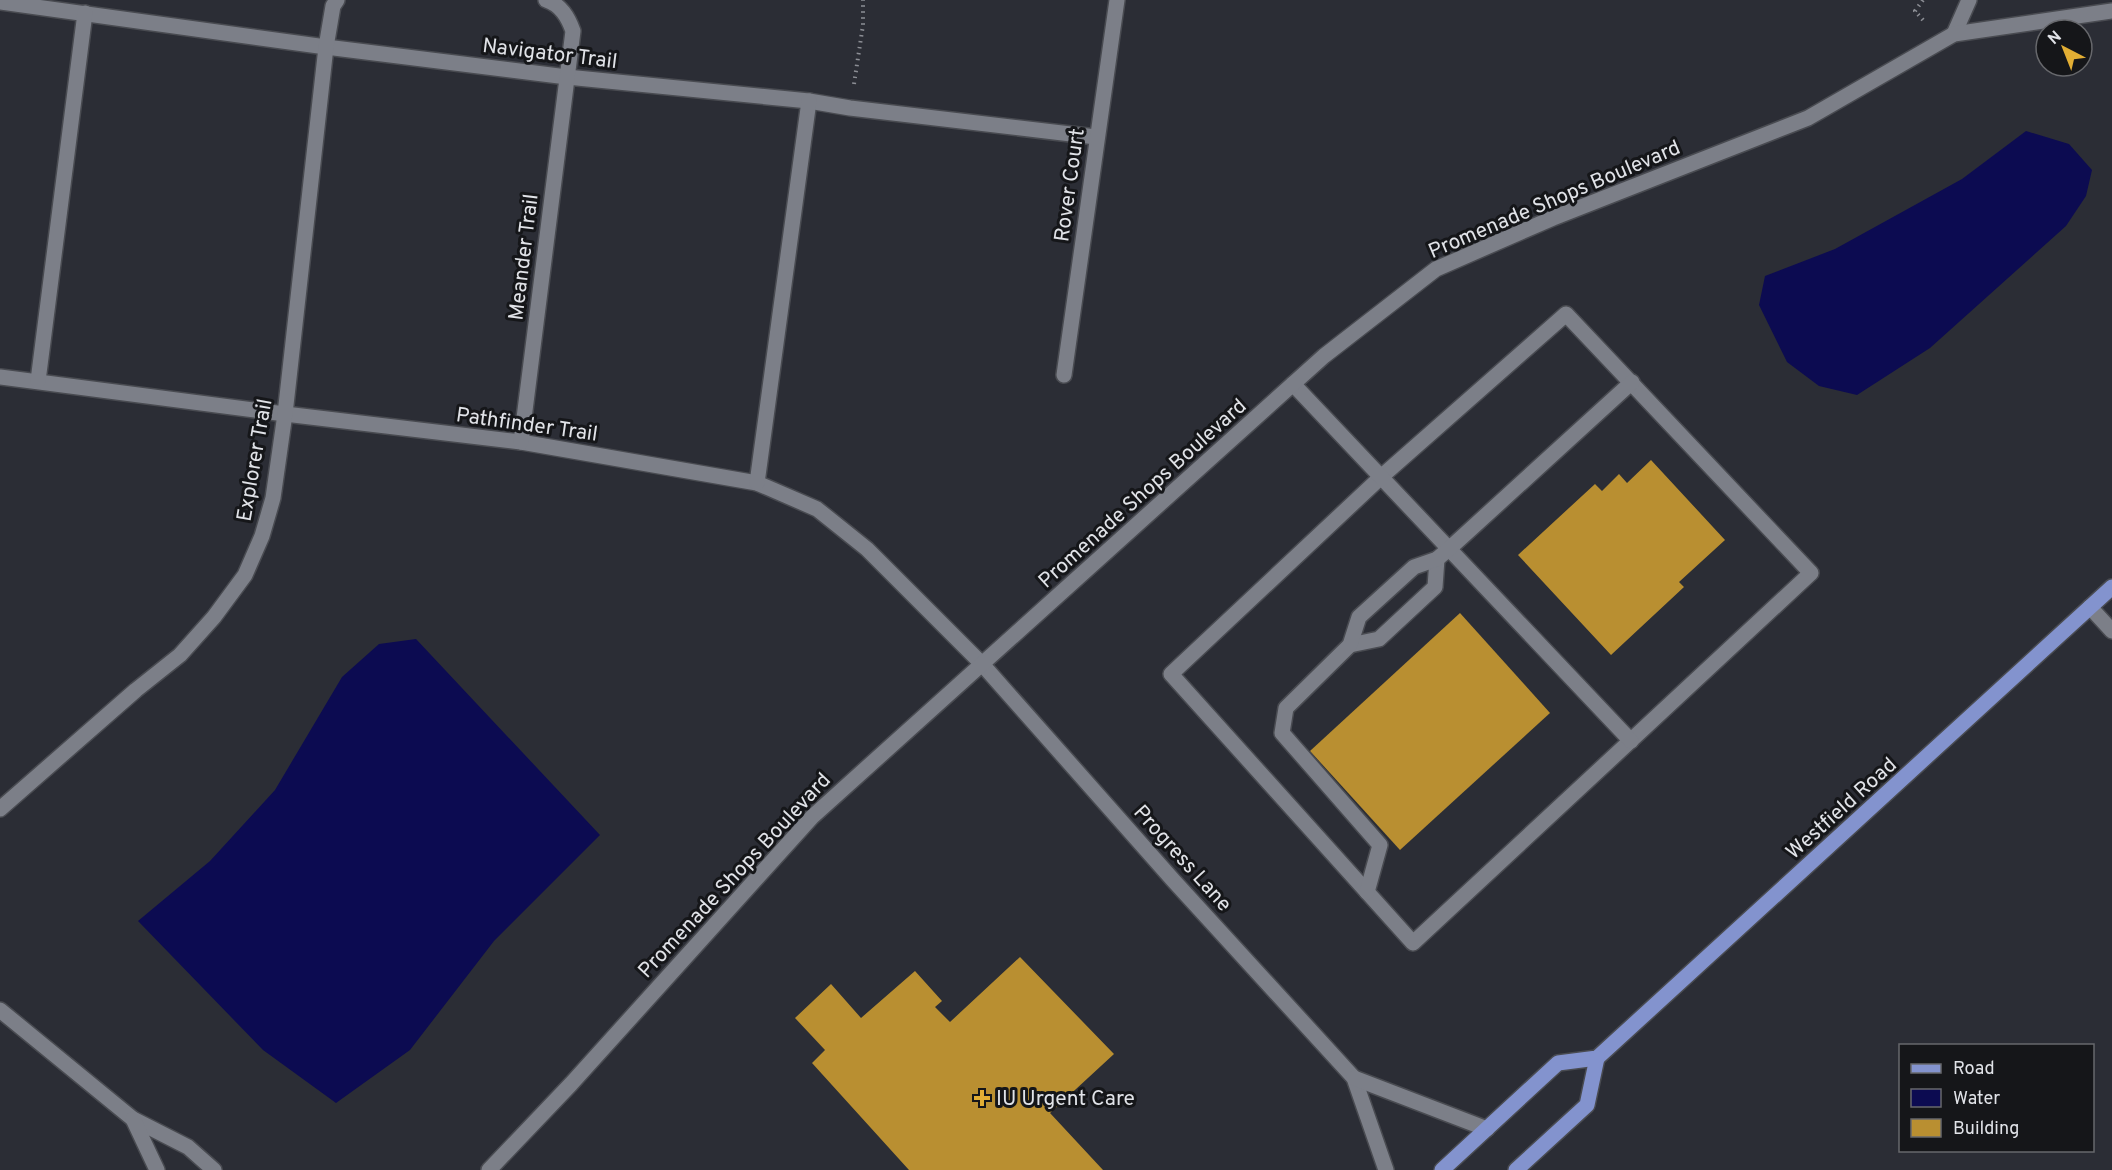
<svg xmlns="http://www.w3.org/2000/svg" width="2112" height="1170" font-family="Overpass,sans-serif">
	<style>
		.water { fill: #0c0b51 }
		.building { fill: #b98f31 }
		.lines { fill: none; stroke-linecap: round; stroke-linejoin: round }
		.minor-casing { stroke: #494b51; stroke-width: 18 }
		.major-casing { stroke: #494b51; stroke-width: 18 }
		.path { stroke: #8c8e95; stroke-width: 4; stroke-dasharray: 1.5 4.5; stroke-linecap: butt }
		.minor { stroke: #7c7f88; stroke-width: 15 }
		.major { stroke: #8393ce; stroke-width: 15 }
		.poi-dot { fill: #e2ae34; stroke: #151619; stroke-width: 2 }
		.labels { text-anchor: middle; stroke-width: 6; stroke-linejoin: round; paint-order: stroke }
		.street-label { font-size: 21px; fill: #e1e3e8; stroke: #151619 }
		.poi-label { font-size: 21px; fill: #e1e3e8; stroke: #151619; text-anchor: start }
	</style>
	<rect width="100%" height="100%" fill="#2b2d35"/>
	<g class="water">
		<path d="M2026,131l43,13 23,26 -6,26 -20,30 -136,122 -73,47 -38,-9 -32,-24 -28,-57 6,-29 70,-27 127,-70z"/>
		<path d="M416,639l184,196 -106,106 -84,109 -74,53 -73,-53 -125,-129 72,-60 65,-71 67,-113 37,-33z"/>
	</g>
	<g class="building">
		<path d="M1651,460l74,80 -46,42 5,5 -73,68 -93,-100 77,-71 7,7 17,-17 8,9z"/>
		<path d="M1460,613l90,100 -150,137 -90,-99z"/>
		<path d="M1020,957l94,97 -64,59 53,57h-194l-97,-107 13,-13 -30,-32 36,-34 30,34 54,-47 27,30 -7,6 15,15z"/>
	</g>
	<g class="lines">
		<g class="minor-casing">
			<g id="minor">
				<path d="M0,2l326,45 241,30 242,24 41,7 246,29"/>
				<path d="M1954,34l15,-34"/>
				<path d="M1566,314l245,259 -398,370 -242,-269 210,-197z"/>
				<path d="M1064,375l53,-375"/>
				<path d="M0,377l285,37 236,28 236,41 60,26 50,40 115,115 191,216 181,198 32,92"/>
				<path d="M38,381l47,-368"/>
				<path d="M1293,384l338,357"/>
				<path d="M521,442l52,-411c-5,-14 -12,-26 -27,-31"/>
				<path d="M757,483l52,-382"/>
				<path d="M2090,607l22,24"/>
				<path d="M1350,645l29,-6 56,-52 2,-28"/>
				<path d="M0,809l136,-119 44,-35 34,-38 31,-42 17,-39 11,-38 12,-84 41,-367 7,-41 4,-6"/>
				<path d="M1367,892l13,-47 -98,-112 4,-25 64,-63 9,-28 55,-50 23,-8 13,-11 182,-166"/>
				<path d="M0,1010l133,109 55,28 26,23"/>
				<path d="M1354,1078l133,51"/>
				<path d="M133,1119l24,51"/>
				<path d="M489,1170l82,-86 241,-267 512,-461 112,-87 117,-51 255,-100 146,-84 158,-23"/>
			</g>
		</g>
		<g class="major-casing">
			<g id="major">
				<path d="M1442,1170l116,-107 39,-5 515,-471"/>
				<path d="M1516,1170l71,-65 10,-47"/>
			</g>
		</g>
		<g class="path">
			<path d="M1923,20l-8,-9 8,-11"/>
			<path d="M854,84l9,-59v-25"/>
		</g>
		<use href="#minor" class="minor"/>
		<use href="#major" class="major"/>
	</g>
	<path class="poi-dot" d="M979 1089h6v6h6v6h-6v6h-6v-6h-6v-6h6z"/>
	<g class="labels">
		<g class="street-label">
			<text transform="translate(550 53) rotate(7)" y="7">Navigator Trail</text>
			<text transform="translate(1069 185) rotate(-82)" y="7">Rover Court</text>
			<text transform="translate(1554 199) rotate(-23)" y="7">Promenade Shops Boulevard</text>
			<text transform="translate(523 257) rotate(-83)" y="7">Meander Trail</text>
			<text transform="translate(527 424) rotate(8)" y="7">Pathfinder Trail</text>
			<text transform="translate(254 460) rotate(-80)" y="7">Explorer Trail</text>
			<text transform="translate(1142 493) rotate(-42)" y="7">Promenade Shops Boulevard</text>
			<text transform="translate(1841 808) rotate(-42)" y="7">Westfield Road</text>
			<text transform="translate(1183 858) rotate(48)" y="7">Progress Lane</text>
			<text transform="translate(734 875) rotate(-47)" y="7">Promenade Shops Boulevard</text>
		</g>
		<g class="poi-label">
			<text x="996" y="1105">IU Urgent Care</text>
		</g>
	</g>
	<rect x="1899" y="1044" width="195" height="108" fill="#151619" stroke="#67686c" stroke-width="1.5"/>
	<rect x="1911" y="1064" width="30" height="9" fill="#8393ce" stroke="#67686c" stroke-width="1.5"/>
	<text x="1953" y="1074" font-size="18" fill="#e1e3e8">Road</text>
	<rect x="1911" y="1089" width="30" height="18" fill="#0c0b51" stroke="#67686c" stroke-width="1.5"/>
	<text x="1953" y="1104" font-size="18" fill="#e1e3e8">Water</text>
	<rect x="1911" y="1119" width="30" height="18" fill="#b98f31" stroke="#67686c" stroke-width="1.5"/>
	<text x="1953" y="1134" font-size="18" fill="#e1e3e8">Building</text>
	<g transform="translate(2064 48) rotate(318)"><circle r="28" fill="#151619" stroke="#67686c" stroke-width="1.5"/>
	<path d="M0-4.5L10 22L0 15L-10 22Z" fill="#e2ae34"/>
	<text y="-9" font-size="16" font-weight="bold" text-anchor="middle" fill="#e1e3e8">N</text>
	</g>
</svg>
